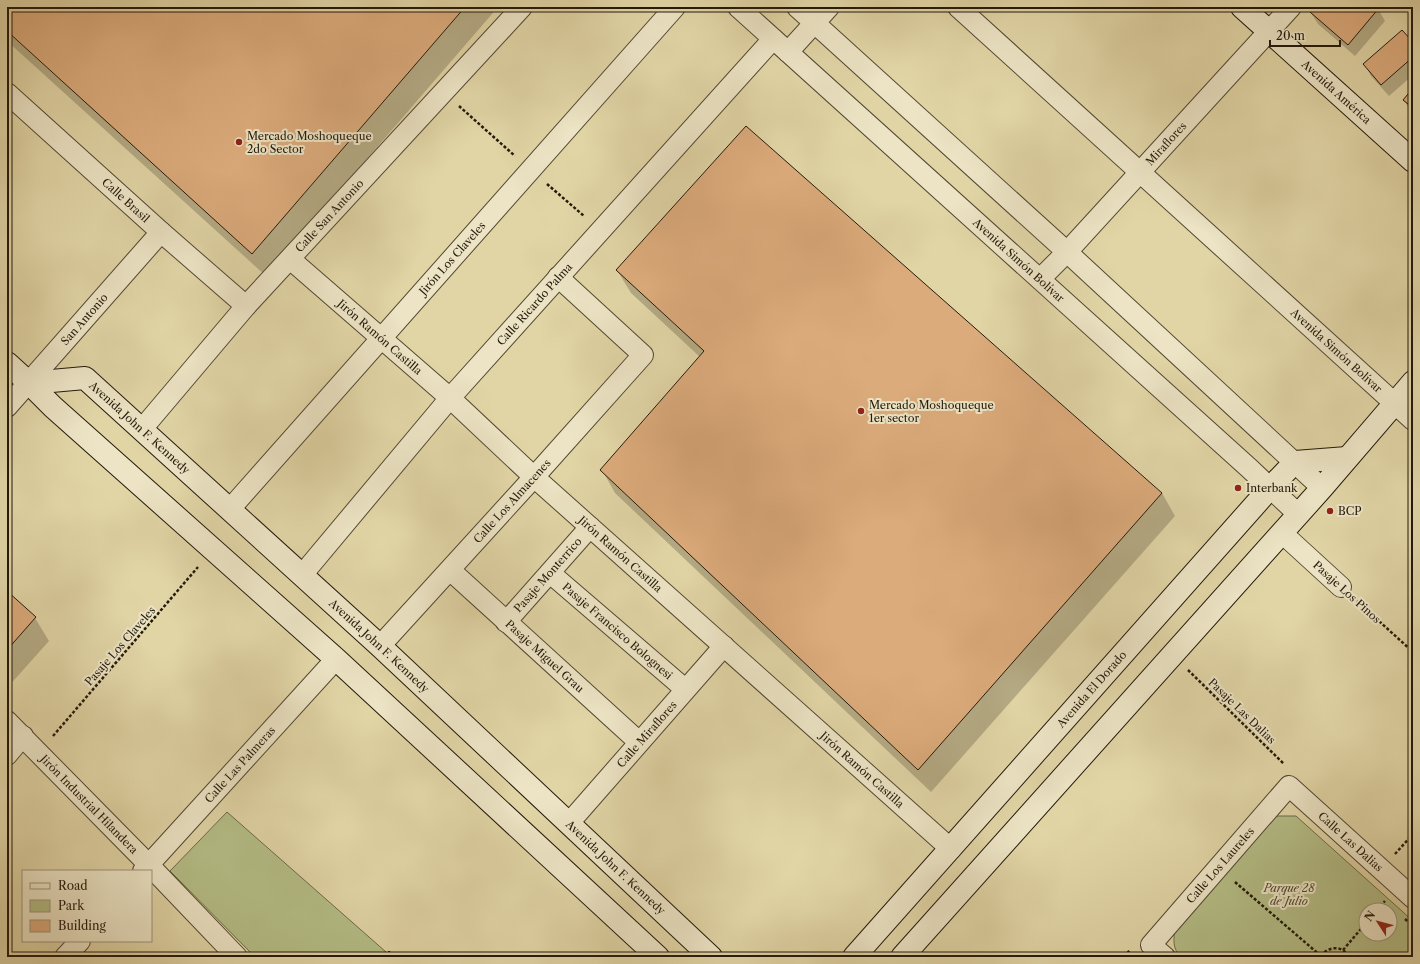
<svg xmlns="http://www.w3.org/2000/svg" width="1420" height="964" font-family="'Libre Caslon Text',serif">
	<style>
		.green { fill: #b4bd86; stroke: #6c6b48; fill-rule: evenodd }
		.shadow { fill: #0003 }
		.building { fill: #dcab7c; stroke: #23190b }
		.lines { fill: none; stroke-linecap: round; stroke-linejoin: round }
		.street-casing { stroke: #524832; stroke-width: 22 }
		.secondary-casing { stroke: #23190b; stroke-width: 24 }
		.path { stroke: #23190b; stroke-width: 2.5; stroke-dasharray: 3 2; stroke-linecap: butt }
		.street { stroke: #ece4c5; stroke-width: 20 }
		.secondary { stroke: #ece4c5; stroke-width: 22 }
		.poi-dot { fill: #8f2418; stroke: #ece4c5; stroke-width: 1.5 }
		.labels { text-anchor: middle; stroke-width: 4; stroke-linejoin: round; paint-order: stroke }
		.street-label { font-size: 11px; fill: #23190b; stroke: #ece4c5 }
		.poi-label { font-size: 11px; fill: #23190b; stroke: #ece4c5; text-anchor: start }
		.park-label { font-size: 11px; font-style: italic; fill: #4e4a30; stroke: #ece4c5 }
	</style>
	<rect width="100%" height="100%" fill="#e1d5a6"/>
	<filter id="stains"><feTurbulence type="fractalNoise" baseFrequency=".005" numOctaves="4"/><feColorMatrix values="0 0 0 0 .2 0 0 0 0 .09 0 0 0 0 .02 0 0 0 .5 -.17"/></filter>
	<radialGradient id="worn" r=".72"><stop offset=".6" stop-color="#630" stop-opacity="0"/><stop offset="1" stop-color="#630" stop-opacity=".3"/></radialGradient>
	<g class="green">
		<path d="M227,812l159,140 -5,5h-126l-85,-86z"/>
		<path d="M1278,816h18l117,105v36h-232c-10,-9 -7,-21 -5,-32l94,-105zM1366,910h24v24h-24z"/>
	</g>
	<g class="shadow">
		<path d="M7,7h491l-232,269 -259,-235z"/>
		<path d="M1316,7h61l8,14 -30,35 -37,-32 -7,-11z"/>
		<path d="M1404,7h9v3l-3,3z"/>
		<path d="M1413,44v31l-24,21 -18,-20 -6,-12z"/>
		<path d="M1413,89v27l-9,-16z"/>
		<path d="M617,270l545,223 13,23 -244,276 -316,-299 -13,-23 98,-113 -69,-64z"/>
		<path d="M7,593l28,25 14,23 -42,47z"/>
	</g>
	<g class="building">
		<path d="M7,7h458l-213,247 -245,-223z"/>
		<path d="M1315,7h63l1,1 -31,37 -38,-33z"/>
		<path d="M1402,30l11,12v15l-32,28 -18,-21z"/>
		<path d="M1413,88v20l-10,-8z"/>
		<path d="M746,126l416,367 -244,277 -318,-300 104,-119 -88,-81z"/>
		<path d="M7,591l29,26 -29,33z"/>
		<path d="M389,951l7,6h-13z"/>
	</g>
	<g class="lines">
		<g class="street-casing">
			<g id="street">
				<path id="s1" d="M738,7l511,461 49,46"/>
				<path d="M797,7l270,245 255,236"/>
				<path id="s2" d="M958,7l455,413"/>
				<path d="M788,52l41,-45"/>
				<path id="s3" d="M7,93l154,139 85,74"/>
				<path id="s4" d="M290,259l160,139 84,79 417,372"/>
				<path id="s5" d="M1040,279l27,-27 224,-245"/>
				<path id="s6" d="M7,407l154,-175"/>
				<path id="s7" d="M142,429l104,-123 276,-299"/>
				<path id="s8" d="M230,509l445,-502"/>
				<path d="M1282,533l59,54"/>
				<path id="s9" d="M450,570l189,172"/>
				<path id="s10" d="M550,573l135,116"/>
				<path id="s11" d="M302,575l148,-177 323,-359"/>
				<path id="s12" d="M506,622l84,-95"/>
				<path id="s13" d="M380,646l154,-169 109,-122 -85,-78"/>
				<path id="s14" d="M7,721l142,144 88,92"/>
				<path d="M7,755l16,-19"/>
				<path id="s15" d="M569,823l155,-177"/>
				<path id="s16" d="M143,871l193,-212"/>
				<path d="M65,957l15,-16"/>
				<path id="s17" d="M1165,957l-14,-12 138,-159 124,112"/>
			</g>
		</g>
		<g class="secondary-casing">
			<g id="secondary">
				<path id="s18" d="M1242,7l171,154"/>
				<path d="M7,363l22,20 24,24 283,252 322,298"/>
				<path id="s19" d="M29,383l56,-5 295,268 331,311"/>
				<path id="s20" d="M854,957l416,-469 25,-26 52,-4"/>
				<path d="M902,957l420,-469 91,-106"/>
			</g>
		</g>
		<g class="path">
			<path d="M459,106l56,50"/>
			<path d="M547,184l37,32"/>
			<path d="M1357,601l56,51"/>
			<path d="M1188,670l96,94"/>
			<path d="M53,736l145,-169"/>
			<path d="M1395,854l18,-20"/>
			<path d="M1235,882l86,74"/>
			<path d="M1377,910l8,-9"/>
			<path d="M1405,919l8,7"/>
			<path d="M1343,950l23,-27"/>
			<path d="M1321,956c7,-10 22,-11 28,1"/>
			<path d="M1124,957l6,-7"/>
			<path d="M1361,957l7,-1 13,1"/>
		</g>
		<use href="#street" class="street"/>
		<use href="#secondary" class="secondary"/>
	</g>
	<g class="poi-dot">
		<circle cx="239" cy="142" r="4"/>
		<circle cx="861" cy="411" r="4"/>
		<circle cx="1238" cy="488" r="4"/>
		<circle cx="1330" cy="511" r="4"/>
	</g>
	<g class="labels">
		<g class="street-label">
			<text dy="4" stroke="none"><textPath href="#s18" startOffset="127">Avenida América</textPath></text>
			<text dy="4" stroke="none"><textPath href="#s5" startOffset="185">Miraflores</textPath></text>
			<text dy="4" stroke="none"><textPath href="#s3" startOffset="160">Calle Brasil</textPath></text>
			<text dy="4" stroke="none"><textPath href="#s7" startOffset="284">Calle San Antonio</textPath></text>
			<text dy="4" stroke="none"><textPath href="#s8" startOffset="335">Jirón Los Claveles</textPath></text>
			<text dy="4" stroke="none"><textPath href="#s1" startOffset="378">Avenida Simón Bolívar</textPath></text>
			<text dy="4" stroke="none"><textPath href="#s11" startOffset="357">Calle Ricardo Palma</textPath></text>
			<text dy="4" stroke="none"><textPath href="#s6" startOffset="117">San Antonio</textPath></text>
			<text dy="4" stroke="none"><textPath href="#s4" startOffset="119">Jirón Ramón Castilla</textPath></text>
			<text dy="4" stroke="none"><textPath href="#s2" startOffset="511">Avenida Simón Bolívar</textPath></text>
			<text dy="4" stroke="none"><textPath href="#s19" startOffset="130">Avenida John F. Kennedy</textPath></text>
			<text dy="4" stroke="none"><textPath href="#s13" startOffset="196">Calle Los Almacenes</textPath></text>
			<text dy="4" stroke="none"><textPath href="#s4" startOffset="443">Jirón Ramón Castilla</textPath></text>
			<text dy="4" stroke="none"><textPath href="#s12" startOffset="63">Pasaje Monterrico</textPath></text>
			<text transform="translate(1347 592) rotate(42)" y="4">Pasaje Los Pinos</text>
			<text dy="4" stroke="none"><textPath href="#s10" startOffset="89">Pasaje Francisco Bolognesi</textPath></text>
			<text transform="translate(120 646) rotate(-49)" y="4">Pasaje Los Claveles</text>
			<text dy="4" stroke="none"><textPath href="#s19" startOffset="454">Avenida John F. Kennedy</textPath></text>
			<text dy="4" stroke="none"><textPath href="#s9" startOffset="128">Pasaje Miguel Grau</textPath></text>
			<text dy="4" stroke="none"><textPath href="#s20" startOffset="358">Avenida El Dorado</textPath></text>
			<text transform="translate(1242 711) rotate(44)" y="4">Pasaje Las Dalias</text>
			<text dy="4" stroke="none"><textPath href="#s15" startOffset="118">Calle Miraflores</textPath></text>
			<text dy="4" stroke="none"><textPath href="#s16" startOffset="144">Calle Las Palmeras</textPath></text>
			<text dy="4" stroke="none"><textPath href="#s4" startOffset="767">Jirón Ramón Castilla</textPath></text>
			<text dy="4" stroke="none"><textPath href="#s14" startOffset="117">Jirón Industrial Hilandera</textPath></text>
			<text dy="4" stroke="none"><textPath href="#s17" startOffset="312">Calle Las Dalias</textPath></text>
			<text dy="4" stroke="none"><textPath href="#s17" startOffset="124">Calle Los Laureles</textPath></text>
			<text dy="4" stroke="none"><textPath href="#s19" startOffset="778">Avenida John F. Kennedy</textPath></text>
		</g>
		<g class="poi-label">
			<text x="247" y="140">Mercado Moshoqueque<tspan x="247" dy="13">2do Sector</tspan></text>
			<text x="869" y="409">Mercado Moshoqueque<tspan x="869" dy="13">1er sector</tspan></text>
			<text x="1246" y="492">Interbank</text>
			<text x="1338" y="515">BCP</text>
		</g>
		<g class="park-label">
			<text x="1289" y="892">Parque 28<tspan x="1289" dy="13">de Julio</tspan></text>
		</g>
	</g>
	<rect width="1420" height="964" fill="none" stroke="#e1d5a6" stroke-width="24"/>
	<rect x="8" y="8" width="1404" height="948" fill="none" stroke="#23190b" stroke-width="2"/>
	<rect x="12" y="12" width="1396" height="940" fill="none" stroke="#23190b"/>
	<rect x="22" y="870" width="130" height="72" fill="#ece4c5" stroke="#9c937b"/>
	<rect x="30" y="883" width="20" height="6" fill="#ece4c5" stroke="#9c937b"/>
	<text x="58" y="890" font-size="12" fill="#23190b">Road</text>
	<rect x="30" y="900" width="20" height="12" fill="#b4bd86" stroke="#9c937b"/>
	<text x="58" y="910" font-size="12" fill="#23190b">Park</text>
	<rect x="30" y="920" width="20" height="12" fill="#dcab7c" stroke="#9c937b"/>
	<text x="58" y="930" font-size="12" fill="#23190b">Building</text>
	<g transform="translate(1378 922) rotate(306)"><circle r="19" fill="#ece4c5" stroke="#9c937b"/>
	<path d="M0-3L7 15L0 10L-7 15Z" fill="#8f2418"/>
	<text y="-6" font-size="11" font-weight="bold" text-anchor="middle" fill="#23190b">N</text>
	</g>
	<path d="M1270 40v6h70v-6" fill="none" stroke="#23190b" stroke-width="2"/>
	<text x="1276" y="40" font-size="12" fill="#23190b" stroke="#ece4c5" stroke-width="3" paint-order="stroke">20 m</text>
	<rect width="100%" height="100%" filter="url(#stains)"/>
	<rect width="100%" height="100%" fill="url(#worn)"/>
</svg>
